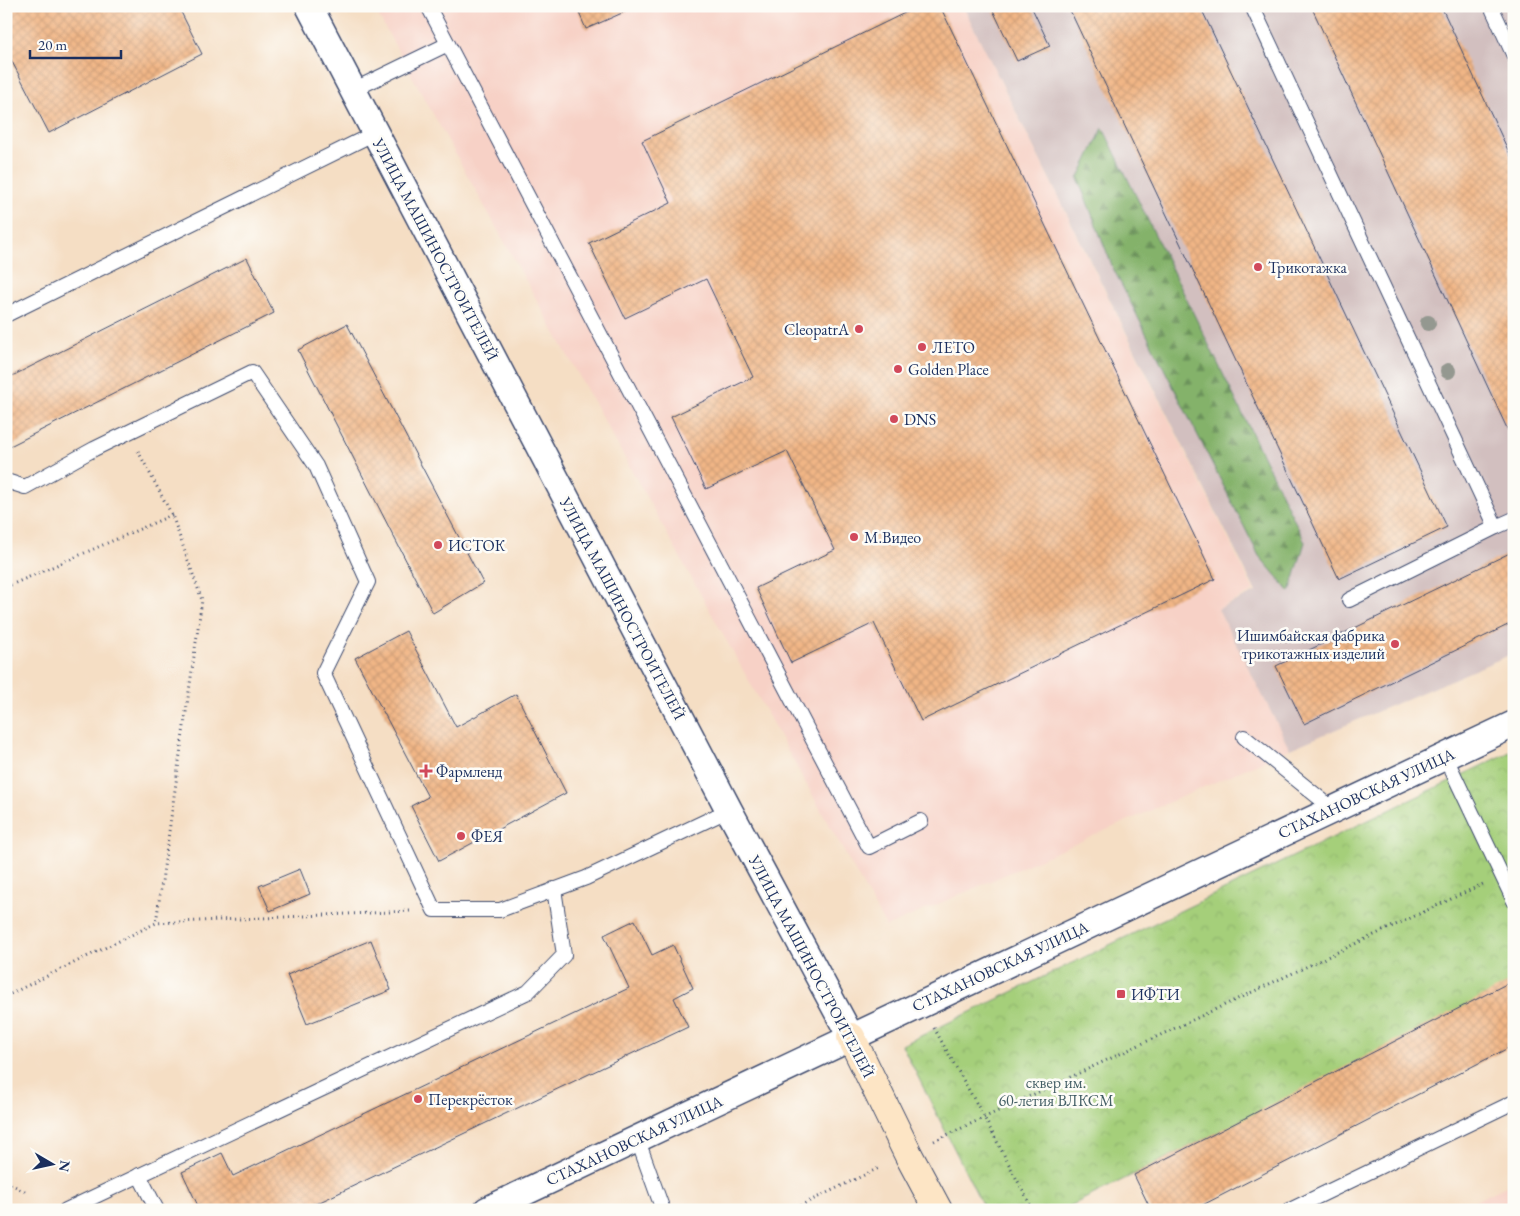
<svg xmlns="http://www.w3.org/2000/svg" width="1520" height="1216" font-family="'EB Garamond',serif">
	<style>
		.built { fill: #f7d1c6 }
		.industrial { fill: #d2bfbf }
		.forest { fill: url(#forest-firs); stroke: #507064 }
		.park { fill: url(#park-crowns); stroke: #607f6c }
		.building { fill: url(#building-cross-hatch) }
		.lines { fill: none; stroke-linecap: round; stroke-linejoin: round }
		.lane-casing { stroke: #3c496d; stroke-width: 16 }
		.street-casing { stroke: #3c496d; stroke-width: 29 }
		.secondary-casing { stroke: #3c496d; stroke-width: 30 }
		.path { stroke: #3c496d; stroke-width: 3; stroke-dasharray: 1 4; stroke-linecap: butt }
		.lane { stroke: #fff; stroke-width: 14 }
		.street { stroke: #fff; stroke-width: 26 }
		.secondary { stroke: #fde5c5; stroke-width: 28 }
		.tree { fill: #949890 }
		.poi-dot { fill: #d1495b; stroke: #fdfcf7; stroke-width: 2 }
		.labels { text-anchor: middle; stroke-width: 5; stroke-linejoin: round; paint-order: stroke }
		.street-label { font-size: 16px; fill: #1b2f5e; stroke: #fdfcf7 }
		.poi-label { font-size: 16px; fill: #1b2f5e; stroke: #fdfcf7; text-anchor: start }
		.park-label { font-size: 16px; fill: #445f66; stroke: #fdfcf7 }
	</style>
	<defs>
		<pattern id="forest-firs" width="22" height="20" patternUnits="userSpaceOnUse" patternTransform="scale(1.25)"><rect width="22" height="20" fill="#84b26a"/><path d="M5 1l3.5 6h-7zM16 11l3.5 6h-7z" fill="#6b915a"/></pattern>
		<pattern id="park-crowns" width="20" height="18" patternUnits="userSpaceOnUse" patternTransform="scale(1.25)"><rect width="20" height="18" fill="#a5cf7a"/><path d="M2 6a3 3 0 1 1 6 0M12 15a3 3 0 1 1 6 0" fill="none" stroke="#8db26c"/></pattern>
		<pattern id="building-cross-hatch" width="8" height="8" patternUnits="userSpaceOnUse" patternTransform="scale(1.25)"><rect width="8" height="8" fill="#f1b686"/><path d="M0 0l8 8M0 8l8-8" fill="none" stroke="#ce9d76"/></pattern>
	</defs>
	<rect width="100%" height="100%" fill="#fdfcf7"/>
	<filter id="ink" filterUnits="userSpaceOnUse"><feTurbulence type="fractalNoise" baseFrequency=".02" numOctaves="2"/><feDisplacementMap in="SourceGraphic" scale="10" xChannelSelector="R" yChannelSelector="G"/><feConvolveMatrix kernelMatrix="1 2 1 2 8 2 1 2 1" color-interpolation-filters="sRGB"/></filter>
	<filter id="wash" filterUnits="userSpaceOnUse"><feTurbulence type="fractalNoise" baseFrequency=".0096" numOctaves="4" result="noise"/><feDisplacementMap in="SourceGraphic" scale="20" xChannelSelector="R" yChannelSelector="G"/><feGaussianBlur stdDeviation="1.12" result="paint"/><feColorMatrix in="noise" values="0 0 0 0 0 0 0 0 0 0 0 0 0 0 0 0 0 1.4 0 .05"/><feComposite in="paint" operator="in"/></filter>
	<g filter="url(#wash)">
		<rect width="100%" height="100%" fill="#f5dec4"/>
		<g class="built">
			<path d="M373,6h590l291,585 -36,18 72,140 -404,178z"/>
			<path d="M1514,1182v28h-57z"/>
		</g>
		<path class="industrial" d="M963,6h551v647l-224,96 -72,-140 38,-17z"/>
		<path class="forest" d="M1103,128l202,414 -15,50 -31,-36 -146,-288 -35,-89z"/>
		<path class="park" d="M1514,750v235l-452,225h-77l-83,-165z"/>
		<g id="blocks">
			<g class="building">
				<path d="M6,6h172l24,48 -153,79 -43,-83z"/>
				<path d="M576,6h62l-52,23z"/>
				<path d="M919,6h21l275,573 -294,142 -47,-98 -83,40 -35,-75 79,-38 -48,-99 -81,38 -35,-72 82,-40 -47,-98 -81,39 -36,-75 82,-40 -29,-62z"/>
				<path d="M991,6h40l19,40 -33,15z"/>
				<path d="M1068,6h132l247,521 -108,52z"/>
				<path d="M1311,6h130l73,157v273l-3,1z"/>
				<path d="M247,258l27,55 -264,133 -4,-7v-60z"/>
				<path d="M347,324l136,259 -50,30 -135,-263z"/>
				<path d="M1514,551v71l-210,102 -28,-58z"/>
				<path d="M406,631l50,96 60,-33 50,99 -127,68 -28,-55 17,-9 -73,-139z"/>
				<path d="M300,869l10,25 -40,17 -11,-25z"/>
				<path d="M635,920l17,35 21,-10 20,43 -19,10 14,29 -385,183h-103l-18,-38 40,-19 11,23 396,-188 -25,-53z"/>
				<path d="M371,940l20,50 -84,34 -20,-49z"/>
				<path d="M1514,980v65l-321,165h-42l-17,-35z"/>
			</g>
		</g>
	</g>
	<g filter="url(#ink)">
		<use href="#blocks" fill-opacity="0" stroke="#3c496d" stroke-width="1"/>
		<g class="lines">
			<g class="lane-casing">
				<g id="lane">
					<path d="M428,6l20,38"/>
					<path d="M1252,6l244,521 18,-8"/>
					<path d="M1491,6l23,50"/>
					<path d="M353,90l95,-46 421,803 52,-26"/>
					<path d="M6,315l369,-182"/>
					<path d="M6,481l19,6 69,-38 158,-77 64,94 52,116 -45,91 111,237h66l86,-32 143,-68"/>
					<path d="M1349,600l147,-73"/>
					<path d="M1244,737l89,72"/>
					<path d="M1445,756l69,145"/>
					<path d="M637,1138l26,72"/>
					<path d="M139,1175l18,35"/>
					<path d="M66,1210l462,-218 36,-37 -10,-66"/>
					<path d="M1290,1210l224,-108"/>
				</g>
			</g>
			<g class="street-casing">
				<g id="street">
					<path d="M309,6l420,804 122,227"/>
					<path d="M487,1210l1027,-486"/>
				</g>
			</g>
			<g class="secondary-casing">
				<path id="secondary" d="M851,1037l57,117 30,56"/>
			</g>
			<g class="path">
				<path d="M138,451l34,64 30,85 -46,323"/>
				<path d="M6,587l166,-72"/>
				<path d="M6,996l150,-73 255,-12"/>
				<path d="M934,1028l50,89 49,93"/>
				<path d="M934,1141l549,-257"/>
				<path d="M6,1182l21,10"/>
				<path d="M791,1210l90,-43"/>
			</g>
			<use href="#lane" class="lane"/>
			<use href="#street" class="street"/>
			<use href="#secondary" class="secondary"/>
		</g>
		<g class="tree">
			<circle cx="1428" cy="323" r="8"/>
			<circle cx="1448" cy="371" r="8"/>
		</g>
	</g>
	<g class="poi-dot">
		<circle cx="1258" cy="267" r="5"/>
		<circle cx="859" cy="329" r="5"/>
		<circle cx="922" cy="347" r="5"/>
		<circle cx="898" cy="369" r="5"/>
		<circle cx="894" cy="419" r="5"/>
		<circle cx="854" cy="537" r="5"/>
		<circle cx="438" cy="545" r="5"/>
		<circle cx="1395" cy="644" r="5"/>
		<path d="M423.5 763.5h5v5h5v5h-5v5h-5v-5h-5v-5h5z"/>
		<circle cx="461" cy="836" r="5"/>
		<rect x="1116" y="989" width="10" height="10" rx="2.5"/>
		<circle cx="418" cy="1099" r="5"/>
	</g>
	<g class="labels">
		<g class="street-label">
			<text transform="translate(436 249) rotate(62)" y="6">УЛИЦА МАШИНОСТРОИТЕЛЕЙ</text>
			<text transform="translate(623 608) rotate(62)" y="6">УЛИЦА МАШИНОСТРОИТЕЛЕЙ</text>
			<text transform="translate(1366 793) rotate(-25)" y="6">СТАХАНОВСКАЯ УЛИЦА</text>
			<text transform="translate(812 966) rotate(62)" y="6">УЛИЦА МАШИНОСТРОИТЕЛЕЙ</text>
			<text transform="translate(1000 966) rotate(-25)" y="6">СТАХАНОВСКАЯ УЛИЦА</text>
			<text transform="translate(634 1140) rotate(-25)" y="6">СТАХАНОВСКАЯ УЛИЦА</text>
		</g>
		<g class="poi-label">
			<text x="1268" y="273">Трикотажка</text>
			<text x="849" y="335" text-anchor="end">CleopatrA</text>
			<text x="932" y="353">ЛЕТО</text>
			<text x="908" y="375">Golden Place</text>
			<text x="904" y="425">DNS</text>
			<text x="864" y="543">М.Видео</text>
			<text x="448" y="551">ИСТОК</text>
			<text x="1385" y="641" text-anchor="end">Ишимбайская фабрика<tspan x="1385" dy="18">трикотажных изделий</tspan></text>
			<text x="436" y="777">Фармленд</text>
			<text x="471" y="842">ФЕЯ</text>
			<text x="1131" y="1000">ИФТИ</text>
			<text x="428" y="1105">Перекрёсток</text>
		</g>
		<g class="park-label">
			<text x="1056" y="1088">сквер им.<tspan x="1056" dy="18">60-летия ВЛКСМ</tspan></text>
		</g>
	</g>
	<rect width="1520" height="1216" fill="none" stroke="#fdfcf7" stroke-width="25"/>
	<g transform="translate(52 1164) rotate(99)" stroke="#fdfcf7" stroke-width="4" paint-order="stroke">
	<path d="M0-4L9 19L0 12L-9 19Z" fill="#1b2f5e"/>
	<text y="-8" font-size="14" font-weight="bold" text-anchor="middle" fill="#1b2f5e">N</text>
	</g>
	<path d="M30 50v8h91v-8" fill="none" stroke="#1b2f5e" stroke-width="2.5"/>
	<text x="38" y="50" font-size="15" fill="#1b2f5e" stroke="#fdfcf7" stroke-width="4" paint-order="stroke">20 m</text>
</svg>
